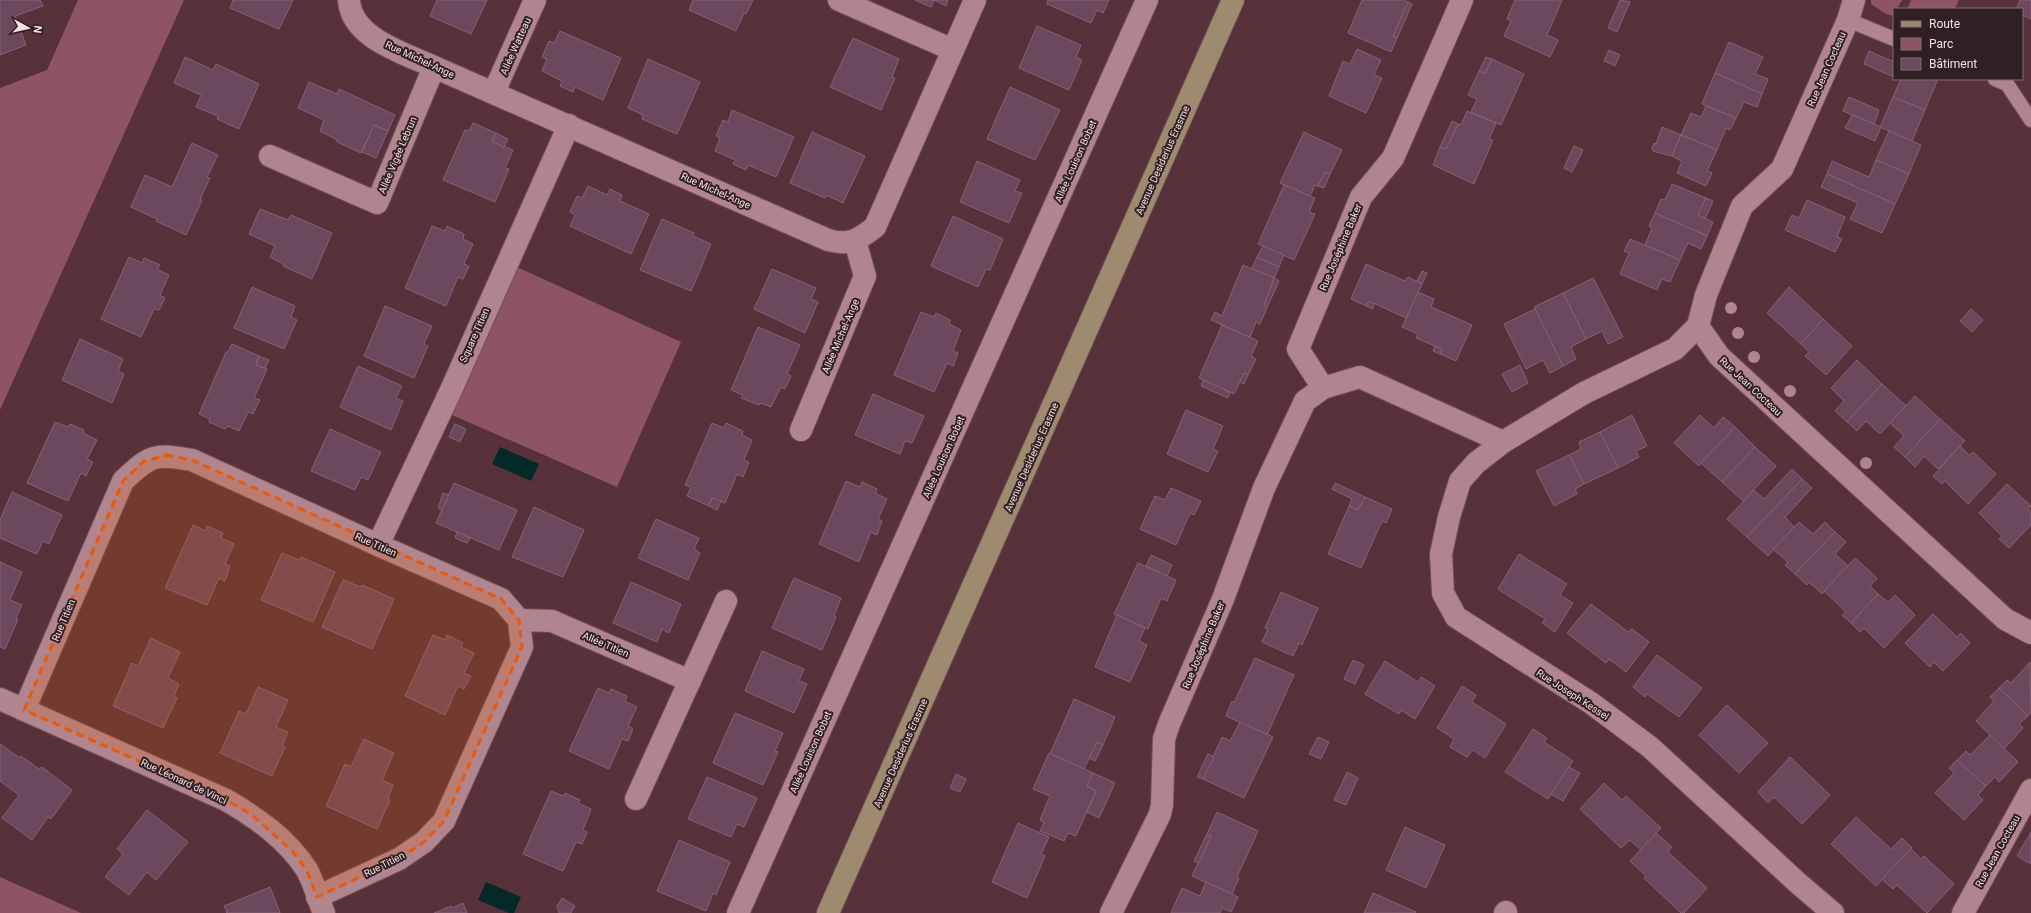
<svg xmlns="http://www.w3.org/2000/svg" width="2031" height="913" font-family="Roboto,sans-serif">
	<style>
		.green { fill: #8e5461 }
		.water { fill: #042926 }
		.building { fill: #6b485b; stroke: #866275 }
		.lines { fill: none; stroke-linecap: round; stroke-linejoin: round }
		.lane-casing { stroke: #705057; stroke-width: 16 }
		.street-casing { stroke: #705057; stroke-width: 24 }
		.secondary-casing { stroke: #705057; stroke-width: 24 }
		.lane { stroke: #b1858d; stroke-width: 14 }
		.street { stroke: #b1858d; stroke-width: 22 }
		.secondary { stroke: #9e8a6f; stroke-width: 22 }
		.tree { fill: #b0858e }
		.marked { fill: #e8590c; fill-opacity: 0.2; stroke: #e8590c; stroke-width: 3; stroke-dasharray: 8 5; stroke-linejoin: round }
		.labels { text-anchor: middle; stroke-width: 4; stroke-linejoin: round; paint-order: stroke }
		.street-label { font-size: 10px; fill: #f7dfe3; stroke: #312023 }
	</style>
	<rect width="100%" height="100%" fill="#57323a"/>
	<g class="green">
		<path d="M78,0h106l-184,410v-322l47,-18z"/>
		<path d="M1871,0h31l-5,9h-3v7l-8,-2 -15,-10z"/>
		<path d="M1911,0h48l-4,9h-48z"/>
		<path d="M517,267l164,75 -64,145 -167,-73z"/>
		<path d="M0,877l81,36h-81z"/>
	</g>
	<g class="water">
		<path d="M500,447l39,17 -8,17 -39,-17z"/>
		<path d="M486,882l35,15 -7,16h-5l-31,-13z"/>
	</g>
	<g class="building">
		<path d="M0,0h40l3,6 -28,10 11,29 -26,10z"/>
		<path d="M233,0h60l-14,29 -49,-21z"/>
		<path d="M437,0h50l-16,34 -41,-18z"/>
		<path d="M693,0h60l-7,14 -2,-1 -8,18 -47,-21z"/>
		<path d="M915,0h33l-2,6 -12,-6 -3,7z"/>
		<path d="M1048,0h61l-6,13 -6,-3 -6,13 -44,-19z"/>
		<path d="M1362,0h42l4,2 -15,34 4,2 -6,14 -43,-19z"/>
		<path d="M1515,0h47l-15,35 11,5 -8,17 -46,-21 7,-15 -4,-2z"/>
		<path d="M1620,0l10,2 -13,30 -9,-4z"/>
		<path d="M2020,0h11v19l-9,-4v-6h-6z"/>
		<path d="M1408,2l4,2 -15,34 -4,-2z"/>
		<path d="M1037,26l44,19 -5,12 6,3 -13,30 -50,-22z"/>
		<path d="M560,31l61,27 -18,42 -28,-13 -2,5 -13,-6 2,-5 -20,-10 5,-12 -5,-2 7,-16 5,2z"/>
		<path d="M853,38l46,21 -7,18 3,1 -14,32 -51,-23z"/>
		<path d="M1729,42l34,15 -8,17 13,5 -6,15 -47,-21z"/>
		<path d="M1357,49l24,11 -7,15 8,3 -16,35 -37,-17 14,-35 7,3z"/>
		<path d="M1609,50l11,5 -5,11 -11,-5z"/>
		<path d="M1869,51l25,11v15l-30,-13z"/>
		<path d="M185,57l28,13 3,-6 43,20 -20,45 -22,-10 1,-3 -22,-9 5,-12 -27,-12z"/>
		<path d="M1486,57l6,2 -7,15 -6,-3z"/>
		<path d="M648,59l52,23 -23,52 -35,-15 1,-4 -15,-7z"/>
		<path d="M1492,59l32,15 -23,51 -30,-13 6,-13 -9,-4 11,-24 6,3z"/>
		<path d="M1715,73l47,21 -5,13 -13,-5 -8,16 -34,-14z"/>
		<path d="M1901,79h31l5,2 -12,29 -32,-13z"/>
		<path d="M309,82l28,12 2,-5 56,26 -7,16 -14,-6 -13,28 -24,-11v-2l-17,-9 4,-11 -26,-12z"/>
		<path d="M1010,87l50,23 -25,50 -48,-21z"/>
		<path d="M1849,97l30,13 -5,14 -31,-13z"/>
		<path d="M1893,97l32,13 -13,31 -32,-14z"/>
		<path d="M1706,106l30,12 -6,12 -4,-2 -9,22 -36,-15 10,-22 10,4z"/>
		<path d="M732,110l62,27 -18,40 -28,-12 -2,5 -13,-6 2,-4 -20,-9 5,-13 -4,-2 7,-16 5,2z"/>
		<path d="M1467,111l29,12 -7,16 4,1 -19,44 -41,-19 7,-18 6,2 12,-25 3,1z"/>
		<path d="M1852,115l29,12 -6,14 -30,-13z"/>
		<path d="M1452,121l6,3 -12,25 -6,-2z"/>
		<path d="M473,123l23,10 -4,8 21,9 -8,18 4,1 -14,33 -52,-22 22,-50 4,1z"/>
		<path d="M374,125l14,6 -12,27 -14,-6z"/>
		<path d="M1662,127l19,8 -9,21 -19,-5 -1,-3 2,-5 2,1z"/>
		<path d="M1889,131l32,14 -12,29 -33,-14z"/>
		<path d="M812,132l53,24 -22,47 -17,-8 -1,3 -35,-15z"/>
		<path d="M1304,132l38,18 -12,24 -5,-2 -7,14 -3,-1 -5,11 -30,-13z"/>
		<path d="M496,133l12,6 -4,8 -12,-6z"/>
		<path d="M1681,135l36,15 -10,21 5,2 -6,13 -29,-13 5,-12 -10,-5z"/>
		<path d="M192,143l26,12 -11,22 3,1 -10,21 2,1 -16,35 -30,-14 1,-2 -26,-12 14,-32 27,12z"/>
		<path d="M1574,146l9,4 -11,22 -8,-4z"/>
		<path d="M1876,160l33,14 -14,30 -68,-30 5,-13 37,16z"/>
		<path d="M977,161l43,19 -5,11 7,2 -13,30 -49,-21z"/>
		<path d="M1325,172l5,2 -6,14 -6,-2z"/>
		<path d="M1827,174l68,30 -13,29 -32,-14 8,-16 -37,-16z"/>
		<path d="M1672,184l34,14 -8,17 15,7 -6,14 -52,-23 6,-14 4,1z"/>
		<path d="M1284,185l31,13 -6,14 6,2 -21,46 -36,-16z"/>
		<path d="M588,186l19,9 3,-6 12,6 -2,6 29,13 -18,40 -61,-28 5,-11 -5,-3 7,-16 5,2z"/>
		<path d="M1706,198l7,3 -8,18 -7,-4z"/>
		<path d="M1807,200l38,17 -8,20 5,2 -7,13 -50,-22 7,-15 7,3z"/>
		<path d="M260,209l28,11 3,-5 41,18 -20,46 -29,-13 1,-2 -14,-7 5,-11 -26,-12z"/>
		<path d="M1655,213l52,23 -6,13 -13,-6 -8,17 -35,-15 7,-17 -3,-2z"/>
		<path d="M953,216l50,23 -13,31 -4,-1 -8,18 -47,-21z"/>
		<path d="M662,219l32,14 -1,3 18,8 -20,47 -51,-21z"/>
		<path d="M432,226l13,5 2,-5 17,8 -1,5 10,5 -9,20 5,2 -6,13 -5,-2 -12,29 -41,-18z"/>
		<path d="M1630,239l50,21 -10,22 -8,-3 -5,11 -37,-16 9,-21 -5,-2z"/>
		<path d="M1263,246l21,9 -5,12 -22,-10z"/>
		<path d="M129,257l13,6 2,-5 16,7 -3,4 12,6 -9,20 5,3 -6,12 -5,-1 -13,28 -40,-18z"/>
		<path d="M1257,257l22,10 -5,11 -22,-9z"/>
		<path d="M1366,264l39,17 3,-4 14,7 -16,34 -37,-17 -3,5 -15,-7z"/>
		<path d="M1243,265l31,13 -10,28 3,2 -7,16 -4,-2 -6,15 -39,-17 4,-8 7,4z"/>
		<path d="M772,269l44,19 -5,11 7,3 -13,31 -51,-24z"/>
		<path d="M1422,271l5,2 -5,11 -5,-3z"/>
		<path d="M1274,278l5,3 -12,27 -3,-2z"/>
		<path d="M1593,278l30,59 -15,7 -6,-13 -16,8 -23,-46z"/>
		<path d="M252,287l43,19 -4,11 6,3 -13,29 -50,-21z"/>
		<path d="M1789,287l34,32 -22,25 -34,-31z"/>
		<path d="M1418,292l16,7 -3,8 41,18 -16,36 -16,-7 2,-5 -26,-11 2,-4 -16,-7z"/>
		<path d="M1563,293l23,46 -15,8 5,12 -13,7 -29,-59z"/>
		<path d="M1369,301l5,3 -1,5 -7,-3z"/>
		<path d="M385,306l47,20 -8,18 4,2 -14,32 -50,-22z"/>
		<path d="M1535,309l28,57 -13,7 -7,-13 -17,9 -22,-45z"/>
		<path d="M1971,309l12,11 -11,12 -12,-11z"/>
		<path d="M921,312l13,5 2,-4 14,7 -1,4 12,6 -8,21 5,2 -5,13 -6,-3 -13,29 -40,-17z"/>
		<path d="M1823,319l29,27 -26,29 -21,-19 4,-4 -8,-8z"/>
		<path d="M1222,325l36,16 -7,15 5,3 -8,16 -4,-2 -10,21 -35,-16z"/>
		<path d="M758,327l42,18 -13,29 4,2 -6,13 -4,-2 -10,20 -11,-4 -1,2 -18,-7 2,-3 -12,-5z"/>
		<path d="M80,339l43,20 -5,12 6,3 -12,29 -50,-23z"/>
		<path d="M232,344l27,12 -3,9 11,4 -13,29 6,2 -7,14 -5,-2 -9,19 -11,-5 -3,3 -16,-7 1,-3 -11,-5 27,-62h2z"/>
		<path d="M1435,346l7,3 -2,5 -7,-3z"/>
		<path d="M259,356l10,4 -4,8 -9,-3z"/>
		<path d="M1857,360l25,24 -35,38 -12,-11 9,-10 -13,-13z"/>
		<path d="M1520,365l8,18 -16,9 -10,-18z"/>
		<path d="M358,366l44,20 -6,12 7,3 -12,29 -51,-23z"/>
		<path d="M1244,373l4,2 -4,9 -4,-2z"/>
		<path d="M1203,380l27,12 -2,6 -27,-12z"/>
		<path d="M1882,384l24,22 -26,28 -14,-13 -9,10 -10,-9z"/>
		<path d="M873,394l51,22 -12,27 -7,-2 -5,13 -45,-19z"/>
		<path d="M1915,396l25,23 -35,38 -11,-10 10,-11 -14,-13z"/>
		<path d="M1186,410l37,16 -10,23 5,2 -10,21 -41,-18z"/>
		<path d="M1632,415l15,31 -11,5 3,6 -21,11 -18,-36z"/>
		<path d="M1700,415l14,13 9,-11 12,10 -36,39 -25,-23z"/>
		<path d="M1940,419l25,22 -27,28 -14,-13 -9,11 -10,-10z"/>
		<path d="M55,422l13,5 2,-3 14,6 -1,3 14,7 -10,19 6,3 -7,14 -5,-3 -13,28 -41,-18z"/>
		<path d="M712,423l12,5 2,-5 17,8 -1,4 10,5 -8,20 5,2 -6,15 -6,-3 -12,29 -13,-5 -3,8 -22,-10 4,-9 -6,-2z"/>
		<path d="M455,424l11,5 -6,13 -11,-5z"/>
		<path d="M1735,427l20,20 -33,35 -21,-19z"/>
		<path d="M330,429l51,23 -13,28 -7,-3 -6,13 -44,-19z"/>
		<path d="M1600,432l18,36 -34,16 -15,-29 12,-6 -2,-7z"/>
		<path d="M1960,446l9,9 4,-3 23,22 -28,30 -23,-23 -3,3 -9,-8z"/>
		<path d="M1755,447l21,19 -33,35 -21,-19z"/>
		<path d="M1569,455l15,29 -9,5 2,5 -23,12 -18,-35z"/>
		<path d="M1792,469l10,10 -55,58 -20,-18 27,-29 10,9z"/>
		<path d="M1802,479l10,9 -27,29 9,10 -26,29 -21,-19z"/>
		<path d="M846,481l14,6 2,-5 15,7 -2,4 12,6 -9,20 4,2 -5,14 -6,-3 -12,30 -40,-18z"/>
		<path d="M454,483l63,27 -18,40 -63,-27z"/>
		<path d="M1335,483l30,14 -7,13 -9,-4 3,-7 -20,-10z"/>
		<path d="M2007,484l24,22 -3,3 3,4v12l-22,23 -10,-9 3,-3 -23,-23z"/>
		<path d="M1171,488l30,13 -7,14 -4,-2 -14,32 -36,-16 15,-33 10,4z"/>
		<path d="M12,492l50,23 -13,29 -6,-3 -6,13 -37,-16v-18z"/>
		<path d="M443,493l6,2 -7,15 -4,-2z"/>
		<path d="M1365,497l27,12 -6,14 -4,-2 -21,47 -33,-14 21,-48 9,4z"/>
		<path d="M712,498l9,3 -4,9 -8,-4z"/>
		<path d="M534,507l50,23 -21,47 -51,-20z"/>
		<path d="M656,519l43,19 -5,11 6,4 -12,27 -50,-22z"/>
		<path d="M1799,522l14,12 12,-12 10,10 -40,42 -10,-9 3,-3 -15,-13z"/>
		<path d="M193,525l13,6 1,-5 16,7 -2,5 13,6 -9,20 5,2 -5,15 -6,-3 -12,27 -42,-17z"/>
		<path d="M457,532l13,6 -3,5 -12,-5z"/>
		<path d="M1835,532l11,10 -11,12 13,12 -26,28 -13,-12 -2,3 -12,-11z"/>
		<path d="M282,553l17,7 2,-3 34,15 -22,50 -52,-22z"/>
		<path d="M1519,554l48,30 -7,11 13,8 -18,29 -13,-9 3,-4 -47,-30z"/>
		<path d="M1151,555l21,10 -5,11 -21,-10z"/>
		<path d="M1855,558l22,20 -7,8 8,8 -27,29 -9,-8 4,-3 -22,-21z"/>
		<path d="M0,562l22,10 -12,28 12,5 -6,13 2,1 -13,30 -5,-2z"/>
		<path d="M1138,563l38,17 -9,21 -6,-3 -13,31 -34,-15z"/>
		<path d="M794,578l47,20 -7,18 2,1 -14,33 -50,-22z"/>
		<path d="M343,580l18,7 1,-2 32,14 -22,50 -50,-22z"/>
		<path d="M631,582l50,22 -12,29 -7,-4 -5,13 -44,-19z"/>
		<path d="M1281,592l37,16 -16,37 -3,-2 -6,13 -31,-14 6,-13 -3,-1z"/>
		<path d="M1878,594l10,8 7,-7 20,20 -31,33 -20,-20 -4,4 -9,-9z"/>
		<path d="M1591,604l37,28 4,-3 17,13 -23,30 -17,-13 -3,4 -39,-30z"/>
		<path d="M1933,614l24,23 4,-4 9,10 -27,28 -9,-9 -4,5 -25,-24z"/>
		<path d="M1117,615l28,13 -6,13 8,4 -17,37 -35,-15z"/>
		<path d="M433,635l12,5 2,-5 16,8 -2,4 13,6 -10,20 7,3 -7,13 -6,-3 -13,29 -40,-19z"/>
		<path d="M151,638l29,14 -12,26 11,6 -5,12 3,2 -14,30 -50,-22 19,-43 6,3z"/>
		<path d="M762,651l42,18 -5,12 8,3 -13,29 -49,-22z"/>
		<path d="M1657,655l45,33 -23,29 -32,-23 -2,3 -12,-10z"/>
		<path d="M1255,658l39,17 -27,60 -41,-19 6,-15 2,2z"/>
		<path d="M1353,660l11,5 -9,19 -11,-5z"/>
		<path d="M1385,661l33,21 3,-5 14,9 -20,33 -14,-9 -2,4 -34,-20z"/>
		<path d="M2030,662l1,50 -3,4 -29,-28 8,-8 4,3z"/>
		<path d="M1462,686l14,9 -4,7 34,22 -21,34 -12,-8 -6,7 -17,-10 4,-8 -17,-11z"/>
		<path d="M258,687l30,13 -12,27 12,5 -6,14 3,1 -13,29 -52,-23 19,-42 7,3z"/>
		<path d="M598,688l11,5 2,-4 16,7 -2,5 12,6 -9,19 5,3 -5,12 -6,-2 -13,30 -40,-18z"/>
		<path d="M1999,688l29,28 -9,8 4,4 -19,21 -28,-28 18,-20 -4,-4z"/>
		<path d="M1074,699l41,18 -12,28 -6,-3 -13,27 -34,-15z"/>
		<path d="M1727,705l41,38 -29,30 -40,-38z"/>
		<path d="M735,713l48,20 -8,18 3,1 -15,33 -50,-22z"/>
		<path d="M1240,722l33,15 -29,61 -41,-19 19,-42 8,4z"/>
		<path d="M1533,729l14,9 -3,4 29,19 -25,38 -43,-27z"/>
		<path d="M1990,735l28,27 -19,20 -4,-5 -9,9 -29,-26 9,-9 4,4z"/>
		<path d="M1318,737l11,5 -8,17 -12,-5z"/>
		<path d="M364,739l30,14 -12,27 11,5 -5,13 2,2 -13,29 -51,-23 19,-42 6,3z"/>
		<path d="M1097,742l6,3 -8,16 -6,-3z"/>
		<path d="M0,744l20,14 1,-2 18,13 3,-2 30,23 -21,29 -3,-2 -16,23 -30,-22 17,-23 -19,-14z"/>
		<path d="M1049,753l44,20 -6,13 9,5 -20,45 -8,-3 -4,8 -24,-10 4,-9 -4,-2 10,-24 -17,-7z"/>
		<path d="M1208,754l6,3 -11,22 -6,-2z"/>
		<path d="M1790,757l40,38 -28,29 -28,-27 -6,6 -10,-11z"/>
		<path d="M1957,760l29,26 -8,9 5,5 -19,20 -29,-27 19,-20 -5,-5z"/>
		<path d="M1569,767l11,6 -17,28 -12,-7z"/>
		<path d="M1347,772l11,6 -12,27 -12,-5z"/>
		<path d="M1093,773l22,10 -16,35 -12,-6 9,-21 -9,-5z"/>
		<path d="M956,774l10,5 -6,13 -10,-4z"/>
		<path d="M707,777l50,21 -13,29 -7,-3 -6,13 -43,-18z"/>
		<path d="M1604,783l18,17 4,-4 35,32 -20,22 -11,-10 -9,8 -41,-39z"/>
		<path d="M551,791l12,5 2,-3 15,7 -2,3 13,6 -8,21 4,2 -5,12 -6,-2 -13,29 -40,-17z"/>
		<path d="M147,810l41,32 -32,38 -9,-8 -18,23 -24,-18 18,-23 -6,-5z"/>
		<path d="M1217,812l41,19 -21,46 2,1 -7,16 -40,-18 19,-40 -4,-2z"/>
		<path d="M1856,817l35,32 11,-11 10,10 -36,38 -45,-42z"/>
		<path d="M1018,823l31,14 -8,17 4,2 -18,42 -35,-16z"/>
		<path d="M1405,827l40,18 -19,43 -40,-18z"/>
		<path d="M2031,832v32l-14,-8z"/>
		<path d="M1656,833l16,14 -4,5 39,36 -23,25h-3l-37,-35 2,-2 -16,-15z"/>
		<path d="M1207,834l4,2 -12,27 -5,-2z"/>
		<path d="M679,840l51,22 -14,33 -3,-2 -7,18 -49,-20z"/>
		<path d="M1911,849l10,10 3,-3 30,28 -27,29 -30,-28 -4,4 -11,-10z"/>
		<path d="M1206,882l32,15 -7,15 -9,-4 -2,5h-49l11,-25 18,8z"/>
		<path d="M270,887l10,26h-54l1,-1 -3,-6z"/>
		<path d="M1373,893l43,19 -1,1h-51z"/>
		<path d="M562,898l13,8 -4,7h-12l-2,-7z"/>
		<path d="M463,903l4,10h-33l17,-7 1,2z"/>
	</g>
	<g class="lines">
		<g class="lane-casing">
			<g id="lane">
				<path d="M1848,20l46,19"/>
				<path d="M1995,79l12,5 24,36"/>
			</g>
		</g>
		<g class="street-casing">
			<g id="street">
				<path d="M349,0c2,38 55,53 85,67l394,173c22,6 30,0 47,-13l100,-227"/>
				<path d="M839,0l114,50"/>
				<path d="M1854,0l-6,20 -66,149 -40,37 -36,89 -8,31 21,30 286,263 26,14"/>
				<path d="M494,92l41,-92"/>
				<path d="M270,156l107,47 57,-136"/>
				<path d="M1698,326l-23,23 -91,44 -81,49 -27,21 -16,18 -11,36 -8,37 2,39 13,24 135,86 59,44 149,137 34,29"/>
				<path d="M1323,388l-25,-39 63,-152 32,-39 69,-158"/>
				<path d="M801,430l64,-154 -10,-35"/>
				<path d="M378,545l74,-157 117,-263"/>
				<path d="M519,620l33,1 138,60"/>
				<path d="M0,699l226,101c31,18 61,39 81,70 7,13 11,29 17,43"/>
				<path d="M24,710l99,-229c27,-26 32,-28 69,-21l186,85 123,54 18,21 3,27 -78,174 -20,21 -25,17 -82,38"/>
				<path d="M636,799l90,-198"/>
				<path d="M738,913l409,-913"/>
				<path d="M1111,913l49,-99 2,-9 2,-66 5,-15 54,-125 41,-111 41,-87 18,-13 37,-11 143,65"/>
				<path d="M1505,913l1,-1"/>
				<path d="M1963,913l68,-123"/>
			</g>
		</g>
		<g class="secondary-casing">
			<path id="secondary" d="M828,913l405,-913"/>
		</g>
		<use href="#lane" class="lane"/>
		<use href="#street" class="street"/>
		<use href="#secondary" class="secondary"/>
	</g>
	<g class="tree">
		<circle cx="1731" cy="308" r="6"/>
		<circle cx="1738" cy="333" r="6"/>
		<circle cx="1754" cy="357" r="6"/>
		<circle cx="1790" cy="391" r="6"/>
		<circle cx="1866" cy="463" r="6"/>
	</g>
	<path class="marked" d="M166,455l26,5 309,139 18,21 3,27 -78,174 -20,21 -25,17 -82,38 -10,-26 -14,-19 -41,-37 -26,-15 -202,-90 99,-229 20,-19z"/>
	<g class="labels">
		<g class="street-label">
			<text transform="translate(515 46) rotate(-66)" y="4">Allée Watteau</text>
			<text transform="translate(420 59) rotate(25)" y="4">Rue Michel-Ange</text>
			<text transform="translate(1826 69) rotate(-66)" y="4">Rue Jean Cocteau</text>
			<text transform="translate(397 155) rotate(-67)" y="4">Allée Vigée Lebrun</text>
			<text transform="translate(1162 160) rotate(-66)" y="4">Avenue Desiderius Erasme</text>
			<text transform="translate(1075 161) rotate(-66)" y="4">Allée Louison Bobet</text>
			<text transform="translate(716 190) rotate(24)" y="4">Rue Michel-Ange</text>
			<text transform="translate(1340 247) rotate(-67)" y="4">Rue Joséphine Baker</text>
			<text transform="translate(474 335) rotate(-66)" y="4">Square Titien</text>
			<text transform="translate(840 336) rotate(-67)" y="4">Allée Michel-Ange</text>
			<text transform="translate(1751 386) rotate(43)" y="4">Rue Jean Cocteau</text>
			<text transform="translate(943 457) rotate(-66)" y="4">Allée Louison Bobet</text>
			<text transform="translate(1031 457) rotate(-66)" y="4">Avenue Desiderius Erasme</text>
			<text transform="translate(376 544) rotate(24)" y="4">Rue Titien</text>
			<text transform="translate(63 620) rotate(-67)" y="4">Rue Titien</text>
			<text transform="translate(606 644) rotate(23)" y="4">Allée Titien</text>
			<text transform="translate(1203 645) rotate(-67)" y="4">Rue Joséphine Baker</text>
			<text transform="translate(1573 694) rotate(33)" y="4">Rue Joseph Kessel</text>
			<text transform="translate(810 752) rotate(-66)" y="4">Allée Louison Bobet</text>
			<text transform="translate(900 753) rotate(-66)" y="4">Avenue Desiderius Erasme</text>
			<text transform="translate(184 781) rotate(25)" y="4">Rue Léonard de Vinci</text>
			<text transform="translate(1997 851) rotate(-61)" y="4">Rue Jean Cocteau</text>
			<text transform="translate(384 864) rotate(-27)" y="4">Rue Titien</text>
		</g>
	</g>
	<rect x="1893" y="8" width="130" height="72" fill="#312023" stroke="#806c70"/>
	<rect x="1901" y="21" width="20" height="6" fill="#9e8a6f" stroke="#806c70"/>
	<text x="1929" y="28" font-size="12" fill="#f7dfe3">Route</text>
	<rect x="1901" y="38" width="20" height="12" fill="#8e5461" stroke="#806c70"/>
	<text x="1929" y="48" font-size="12" fill="#f7dfe3">Parc</text>
	<rect x="1901" y="58" width="20" height="12" fill="#6b485b" stroke="#806c70"/>
	<text x="1929" y="68" font-size="12" fill="#f7dfe3">Bâtiment</text>
	<g transform="translate(28 28) rotate(98)" stroke="#312023" stroke-width="3" paint-order="stroke">
	<path d="M0-3L7 15L0 10L-7 15Z" fill="#f7dfe3"/>
	<text y="-6" font-size="11" font-weight="bold" text-anchor="middle" fill="#f7dfe3">N</text>
	</g>
</svg>
